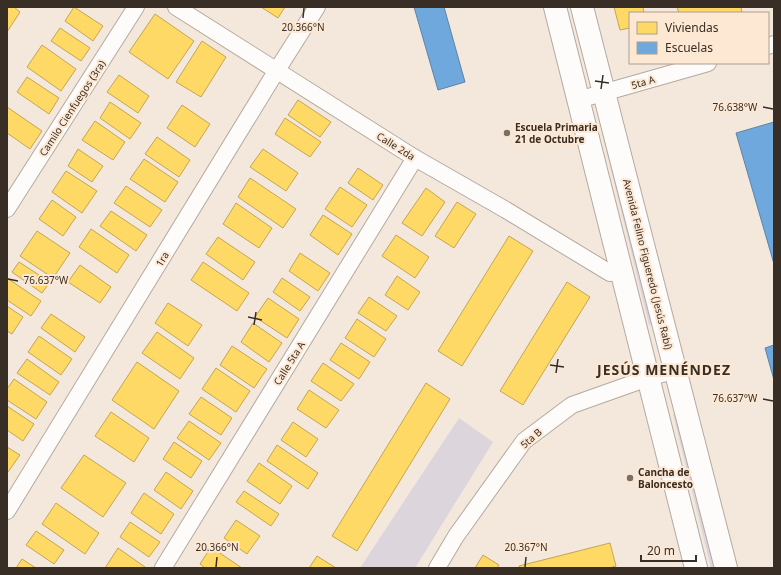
<svg xmlns="http://www.w3.org/2000/svg" width="781" height="575" font-family="'Noto Sans',sans-serif">
	<style>
		.green { fill: #ddd5dc }
		.homes { fill: #ffd966; stroke: #c3a652 }
		.schools { fill: #6fa8dc; stroke: #5e83a5 }
		.lines { fill: none; stroke-linecap: round; stroke-linejoin: round }
		.minor-casing { stroke: #b4aaa0; stroke-width: 18 }
		.secondary-casing { stroke: #b4aaa0; stroke-width: 24 }
		.minor { stroke: #fdfcfa; stroke-width: 16 }
		.secondary { stroke: #fdfcfa; stroke-width: 22 }
		.ticks { fill: none; stroke: #382e25; stroke-width: 1.5 }
		.poi-dot { fill: #7a6f65; stroke: #fde8d4; stroke-width: 1.5 }
		.labels { text-anchor: middle; stroke-width: 4; stroke-linejoin: round; paint-order: stroke }
		.street-label { font-size: 10px; fill: #382e25; stroke: #fde8d4 }
		.poi-label { font-size: 10px; font-weight: bold; fill: #382e25; stroke: #fde8d4; text-anchor: start }
		.district-label { font-size: 14px; font-weight: bold; letter-spacing: 1px; fill: #382e25; stroke: #fde8d4 }
		.ticks-label { font-size: 10px; text-anchor: middle; fill: #382e25; stroke: #fde8d4; stroke-width: 4; stroke-linejoin: round; paint-order: stroke }
	</style>
	<rect width="100%" height="100%" fill="#f4e8dd"/>
	<g class="green">
		<path d="M605,132l48,191 -4,2 -47,-192z"/>
		<path d="M678,413l38,155h-5l-38,-154z"/>
		<path d="M459,418l34,24 -78,126h-55z"/>
	</g>
	<g class="homes">
		<path d="M7,7h7l6,5 -13,20z"/>
		<path d="M74,7l29,19 -10,15 -28,-20z"/>
		<path d="M261,7h24l-7,11z"/>
		<path d="M614,7h29l1,6h-14v15l-10,2z"/>
		<path d="M677,7h64l1,6h-63z"/>
		<path d="M155,14l39,27 -26,38 -39,-27z"/>
		<path d="M60,28l30,20 -9,13 -30,-20z"/>
		<path d="M202,41l24,16 -25,40 -25,-15z"/>
		<path d="M42,45l34,24 -15,22 -34,-24z"/>
		<path d="M119,75l30,21 -11,17 -31,-21z"/>
		<path d="M27,77l32,21 -10,16 -32,-22z"/>
		<path d="M298,100l33,22 -11,15 -32,-22z"/>
		<path d="M110,102l31,21 -11,16 -30,-21z"/>
		<path d="M182,105l28,19 -15,23 -28,-19z"/>
		<path d="M7,107l35,24 -12,18 -23,-16z"/>
		<path d="M285,118l36,24 -11,15 -35,-23z"/>
		<path d="M95,121l30,21 -12,18 -31,-20z"/>
		<path d="M157,137l33,23 -11,17 -34,-23z"/>
		<path d="M78,149l25,17 -11,16 -24,-16z"/>
		<path d="M263,149l35,24 -12,18 -36,-24z"/>
		<path d="M144,159l34,23 -13,20 -35,-23z"/>
		<path d="M358,168l25,17 -10,15 -25,-17z"/>
		<path d="M66,171l31,20 -15,22 -30,-21z"/>
		<path d="M250,178l46,31 -13,19 -45,-31z"/>
		<path d="M126,186l36,24 -12,17 -36,-24z"/>
		<path d="M340,187l27,18 -15,22 -27,-18z"/>
		<path d="M426,188l19,14 -23,34 -20,-13z"/>
		<path d="M52,200l24,17 -13,19 -24,-17z"/>
		<path d="M457,202l19,12 -22,34 -19,-12z"/>
		<path d="M236,203l36,25 -13,20 -36,-24z"/>
		<path d="M111,211l36,24 -11,16 -36,-25z"/>
		<path d="M323,215l29,19 -14,21 -28,-20z"/>
		<path d="M91,229l38,26 -12,18 -38,-26z"/>
		<path d="M37,231l33,22 -17,25 -33,-22z"/>
		<path d="M396,235l33,22 -14,21 -33,-22z"/>
		<path d="M509,236l24,15 -71,115 -24,-15z"/>
		<path d="M218,237l37,25 -12,18 -37,-26z"/>
		<path d="M300,253l30,20 -12,18 -29,-20z"/>
		<path d="M19,262l31,20 -8,11 -30,-21z"/>
		<path d="M203,262l46,31 -12,18 -46,-31z"/>
		<path d="M80,265l31,22 -11,16 -32,-21z"/>
		<path d="M397,276l23,16 -12,18 -23,-15z"/>
		<path d="M7,278l34,23 -10,15 -24,-16z"/>
		<path d="M282,278l28,19 -10,14 -27,-19z"/>
		<path d="M567,282l23,15 -67,108 -23,-14z"/>
		<path d="M369,297l28,19 -11,15 -28,-18z"/>
		<path d="M268,298l31,21 -12,19 -32,-21z"/>
		<path d="M168,303l34,22 -14,21 -33,-23z"/>
		<path d="M7,306l16,11 -11,17 -5,-3z"/>
		<path d="M51,314l34,23 -10,15 -34,-24z"/>
		<path d="M357,319l29,20 -12,18 -29,-19z"/>
		<path d="M253,323l29,20 -13,19 -28,-20z"/>
		<path d="M157,332l37,26 -14,21 -38,-26z"/>
		<path d="M39,336l33,23 -11,16 -33,-23z"/>
		<path d="M341,343l29,19 -11,17 -29,-19z"/>
		<path d="M232,346l35,23 -13,19 -34,-23z"/>
		<path d="M27,359l32,23 -9,13 -33,-22z"/>
		<path d="M137,362l42,29 -25,38 -42,-29z"/>
		<path d="M323,363l31,21 -13,17 -30,-20z"/>
		<path d="M216,368l34,23 -14,21 -34,-23z"/>
		<path d="M14,379l33,23 -11,17 -29,-19v-11z"/>
		<path d="M426,383l24,16 -93,152 -25,-15z"/>
		<path d="M309,390l30,20 -13,18 -29,-19z"/>
		<path d="M201,397l31,21 -11,17 -32,-21z"/>
		<path d="M7,406l27,18 -11,17 -16,-11z"/>
		<path d="M111,412l38,26 -15,24 -39,-26z"/>
		<path d="M189,421l32,22 -12,17 -32,-22z"/>
		<path d="M293,422l25,17 -12,18 -25,-17z"/>
		<path d="M174,442l28,19 -11,17 -28,-19z"/>
		<path d="M277,445l41,28 -10,16 -41,-28z"/>
		<path d="M7,447l13,8 -12,17 -1,-1z"/>
		<path d="M84,455l42,28 -23,34 -42,-29z"/>
		<path d="M259,463l33,23 -12,18 -33,-23z"/>
		<path d="M166,472l27,19 -12,18 -27,-19z"/>
		<path d="M244,491l35,23 -8,12 -35,-24z"/>
		<path d="M144,493l30,21 -13,20 -30,-21z"/>
		<path d="M56,503l43,30 -14,21 -43,-30z"/>
		<path d="M236,520l24,16 -13,18 -23,-16z"/>
		<path d="M130,522l30,20 -11,15 -29,-20z"/>
		<path d="M36,531l28,19 -10,14 -28,-19z"/>
		<path d="M610,543l6,23 -7,2h-89l-1,-2z"/>
		<path d="M211,547l31,21h-37l-5,-4z"/>
		<path d="M118,548l27,19v1h-40z"/>
		<path d="M483,555l16,10 -2,3h-22z"/>
		<path d="M317,556l19,12h-27z"/>
		<path d="M22,559l14,9h-20z"/>
	</g>
	<g class="schools">
		<path d="M414,7h30l21,75 -27,8z"/>
		<path d="M774,122v142l-38,-131z"/>
		<path d="M774,345v35l-9,-32z"/>
	</g>
	<g class="lines">
		<g class="minor-casing">
			<g id="minor">
				<path d="M176,7l239,151 91,52 104,63 11,-4"/>
				<path d="M768,46l6,-2"/>
				<path d="M578,100l130,-37"/>
				<path d="M7,209l129,-202"/>
				<path d="M7,511l270,-441 40,-63"/>
				<path d="M163,568l252,-410"/>
				<path d="M437,568l19,-32 68,-95 48,-36 76,-27 28,-8"/>
			</g>
		</g>
		<g class="secondary-casing">
			<g id="secondary">
				<path d="M555,7l141,561"/>
				<path d="M582,7l144,561"/>
			</g>
		</g>
		<use href="#minor" class="minor"/>
		<use href="#secondary" class="secondary"/>
	</g>
	<path class="ticks" d="M303,18l1,-10M595,81l14,2M601,89l2,-14M763,107l10,2M8,279l10,2M248,317l14,3M254,325l2,-13M550,365l14,2M556,373l2,-14M763,399l10,2M216,567l1,-10M525,567l1,-10"/>
	<g class="poi-dot">
		<circle cx="507" cy="133" r="4"/>
		<circle cx="630" cy="478" r="4"/>
	</g>
	<g class="labels">
		<g class="street-label">
			<text transform="translate(643 82) rotate(-16)" y="4">5ta A</text>
			<text transform="translate(72 108) rotate(-57)" y="4">Camilo Cienfuegos (3ra)</text>
			<text transform="translate(396 146) rotate(32)" y="4">Calle 2da</text>
			<text transform="translate(162 259) rotate(-59)" y="4">1ra</text>
			<text transform="translate(648 264) rotate(76)" y="4">Avenida Felino Figueredo (Jesús Rabí)</text>
			<text transform="translate(289 363) rotate(-58)" y="4">Calle 5ta A</text>
			<text transform="translate(531 438) rotate(-41)" y="4">5ta B</text>
		</g>
		<g class="poi-label">
			<text x="515" y="131">Escuela Primaria<tspan x="515" dy="12">21 de Octubre</tspan></text>
			<text x="638" y="476">Cancha de<tspan x="638" dy="12">Baloncesto</tspan></text>
		</g>
		<g class="district-label">
			<text x="664" y="375">JESÚS MENÉNDEZ</text>
		</g>
	</g>
	<g class="ticks-label">
		<text x="303" y="31">20.366°N</text>
		<text x="735" y="111">76.638°W</text>
		<text x="46" y="284">76.637°W</text>
		<text x="735" y="402">76.637°W</text>
		<text x="217" y="551">20.366°N</text>
		<text x="526" y="551">20.367°N</text>
	</g>
	<rect width="781" height="575" fill="none" stroke="#382e25" stroke-width="16"/>
	<rect x="629" y="12" width="140" height="52" fill="#fde8d4" stroke="#ae9e8e"/>
	<rect x="637" y="22" width="20" height="12" fill="#ffd966" stroke="#ae9e8e"/>
	<text x="665" y="32" font-size="12" fill="#382e25">Viviendas</text>
	<rect x="637" y="42" width="20" height="12" fill="#6fa8dc" stroke="#ae9e8e"/>
	<text x="665" y="52" font-size="12" fill="#382e25">Escuelas</text>
	<path d="M641 555v6h55v-6" fill="none" stroke="#382e25" stroke-width="2"/>
	<text x="647" y="555" font-size="12" fill="#382e25" stroke="#fde8d4" stroke-width="3" paint-order="stroke">20 m</text>
</svg>
